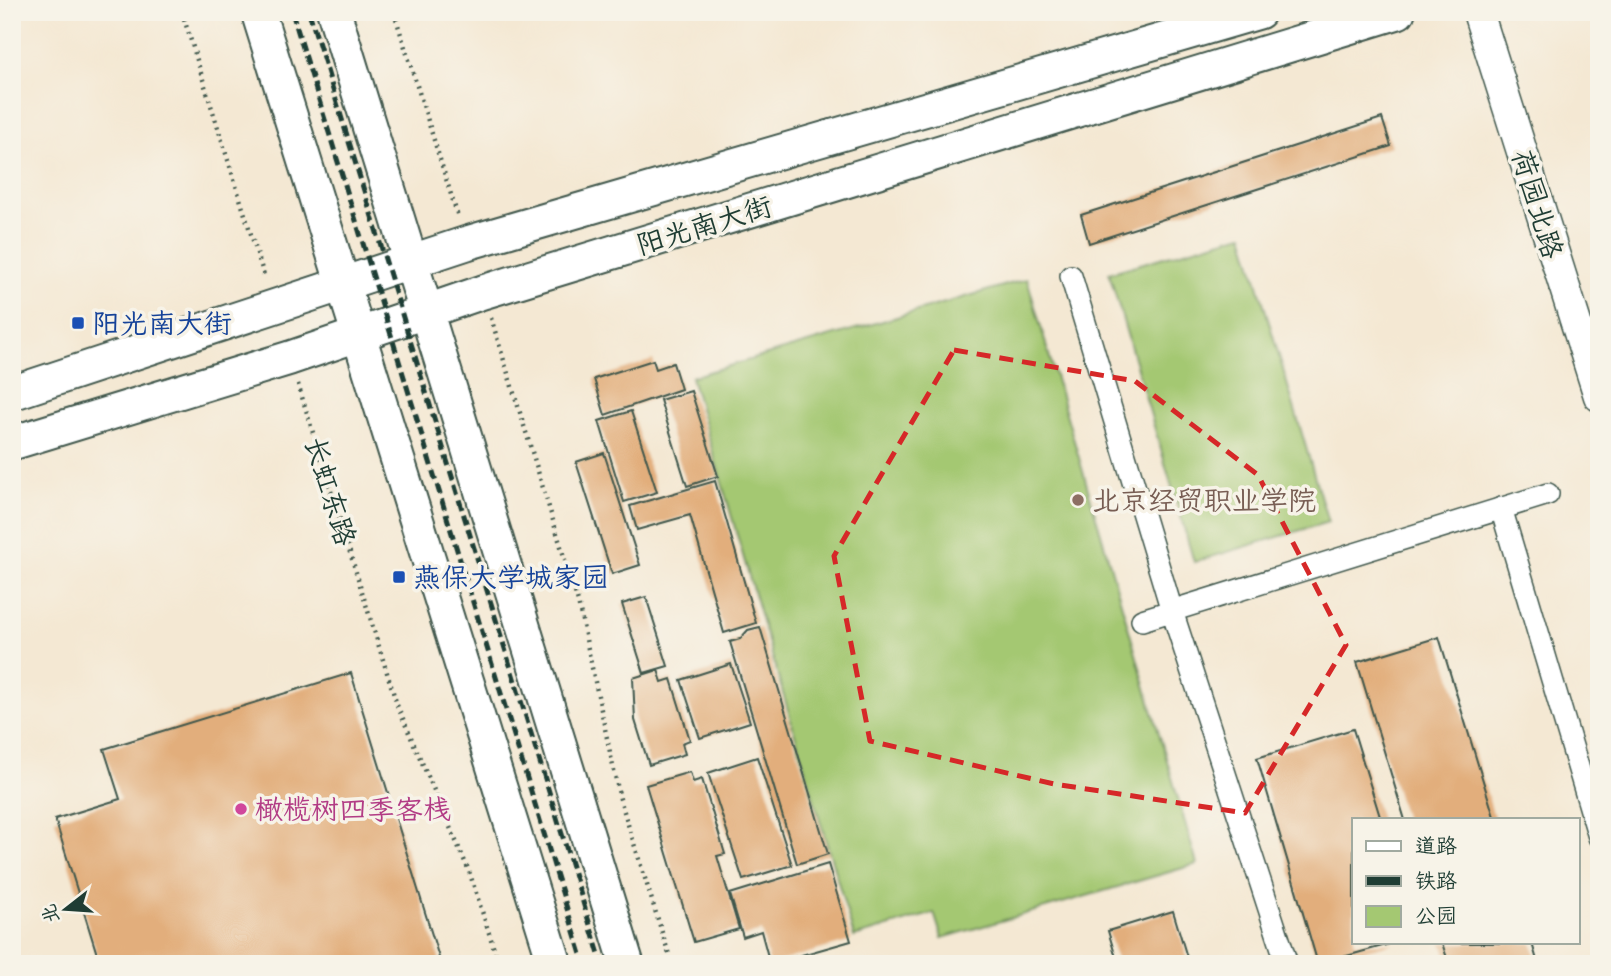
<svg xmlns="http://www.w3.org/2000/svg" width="1611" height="976" font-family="Caveat,'LXGW WenKai TC',sans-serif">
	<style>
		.green { fill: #a4c872; stroke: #628253; stroke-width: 2 }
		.building { fill: #e2ae7b }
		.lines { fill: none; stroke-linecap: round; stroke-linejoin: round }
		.street-casing { stroke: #3f574c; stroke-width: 24 }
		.secondary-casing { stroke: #3f574c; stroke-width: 33 }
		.primary-casing { stroke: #3f574c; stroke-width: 37 }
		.path { stroke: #3f574c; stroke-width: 4.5; stroke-dasharray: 2 5; stroke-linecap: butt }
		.street { stroke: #fff; stroke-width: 21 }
		.secondary { stroke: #fff; stroke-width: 30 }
		.primary { stroke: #fff; stroke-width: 33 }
		.rail { stroke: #1f3d34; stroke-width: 5; stroke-dasharray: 10 5; stroke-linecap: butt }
		.marked { fill: none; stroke: #d62828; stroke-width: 5; stroke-dasharray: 14 9; stroke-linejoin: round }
		.transit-dot { fill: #1a4fb4; stroke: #f7f3e8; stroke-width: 2.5 }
		.education-dot { fill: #8d6e63; stroke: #f7f3e8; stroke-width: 2.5 }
		.hotel-dot { fill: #d1479c; stroke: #f7f3e8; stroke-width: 2.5 }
		.labels { text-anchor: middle; stroke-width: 7; stroke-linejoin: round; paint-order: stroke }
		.street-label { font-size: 28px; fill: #1f3d34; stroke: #f7f3e8 }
		.transit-label { font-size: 28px; fill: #164399; stroke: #f7f3e8; text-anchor: start }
		.education-label { font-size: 28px; fill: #785e54; stroke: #f7f3e8; text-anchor: start }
		.hotel-label { font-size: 28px; fill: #b23c85; stroke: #f7f3e8; text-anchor: start }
	</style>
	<rect width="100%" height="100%" fill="#f7f3e8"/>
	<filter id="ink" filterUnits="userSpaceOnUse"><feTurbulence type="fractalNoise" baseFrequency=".0143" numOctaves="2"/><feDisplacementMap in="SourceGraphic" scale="14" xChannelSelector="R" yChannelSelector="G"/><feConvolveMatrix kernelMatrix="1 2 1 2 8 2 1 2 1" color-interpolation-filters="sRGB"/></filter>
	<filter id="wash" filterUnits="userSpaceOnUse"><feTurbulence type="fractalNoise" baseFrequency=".00686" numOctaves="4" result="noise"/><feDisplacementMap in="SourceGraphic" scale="28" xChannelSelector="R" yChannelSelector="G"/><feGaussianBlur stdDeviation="1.57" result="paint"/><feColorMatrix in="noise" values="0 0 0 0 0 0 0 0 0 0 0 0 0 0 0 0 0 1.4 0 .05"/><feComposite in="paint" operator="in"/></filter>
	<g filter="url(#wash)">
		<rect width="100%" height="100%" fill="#f4e8d3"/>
		<g class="green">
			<path d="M1243,234l85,288 -134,40 -85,-289z"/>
			<path d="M1027,279l170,585 -255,74 -8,-25 -80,24 -163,-560z"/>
		</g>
		<g id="blocks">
			<g class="building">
				<path d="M1382,118l9,28 -302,97 -8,-28z"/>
				<path d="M653,360l3,9 17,-6 8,26 -76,26 -11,-36z"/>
				<path d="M691,391l27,85 -31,10 -27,-86z"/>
				<path d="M631,411l26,81 -33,10 -25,-81z"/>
				<path d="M604,453l36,112 -28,9 -36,-112z"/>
				<path d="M715,481l41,142 -32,10 -34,-118 -53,15 -7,-24z"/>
				<path d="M646,597l22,69 -24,7 -22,-69z"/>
				<path d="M760,627l68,227 -31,10 -67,-222 10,-3 8,-9z"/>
				<path d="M1439,637l56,183h-90l-48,-158z"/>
				<path d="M731,664l19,58 -50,16 -19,-58z"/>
				<path d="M658,670l4,12 9,-3 19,61 -8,3 3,11 -36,11 -14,-45 -2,-42z"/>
				<path d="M351,673l90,291h-341l-45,-145 65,-20 -16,-50z"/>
				<path d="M1353,729l28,91h-27v123h39l-75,21 -61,-206z"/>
				<path d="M757,757l35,108 -49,15 -35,-107z"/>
				<path d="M690,772l3,10 9,-3 23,75 -8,2 22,73 -45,13 -48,-157z"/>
				<path d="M828,864l23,77 -81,23 -9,-33 -18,6 -13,-43z"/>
				<path d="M1173,911l16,53h-71l-10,-33z"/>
				<path d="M1442,943h90l6,21h-89z"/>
			</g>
		</g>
	</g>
	<g filter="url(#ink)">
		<use href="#blocks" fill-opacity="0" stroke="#3f574c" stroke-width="2"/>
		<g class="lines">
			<g class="street-casing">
				<g id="street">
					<path d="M1071,276l101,335 115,353"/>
					<path d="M1501,508l98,329"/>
					<path d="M1142,620l406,-126"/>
				</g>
			</g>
			<g class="secondary-casing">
				<path id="secondary" d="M1478,12l121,384"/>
			</g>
			<g class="primary-casing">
				<g id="primary">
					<path d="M258,12l297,952"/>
					<path d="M334,12l293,952"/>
					<path d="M12,393l455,-150 792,-231"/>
					<path d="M12,443l278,-85 193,-66 915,-280"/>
				</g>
			</g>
			<g class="path">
				<path d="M182,12l83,267"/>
				<path d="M394,12l64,205"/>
				<path d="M491,318l87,284 42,197 52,165"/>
				<path d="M298,384l99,321 72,166 30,93"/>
			</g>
			<use href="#street" class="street"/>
			<use href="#secondary" class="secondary"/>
			<use href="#primary" class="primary"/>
			<g class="rail">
				<path d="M292,12l292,952"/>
				<path d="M309,12l293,952"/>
			</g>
		</g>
	</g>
	<path class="marked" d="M954,350l181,31 123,94 88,170 -101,168 -191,-29 -184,-43 -36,-185z"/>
	<g class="transit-dot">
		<rect x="71" y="316" width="14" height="14" rx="3.5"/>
		<rect x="392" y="570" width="14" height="14" rx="3.5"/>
	</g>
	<circle class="education-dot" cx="1078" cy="500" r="7"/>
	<circle class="hotel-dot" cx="241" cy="809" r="7"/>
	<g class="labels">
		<g class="street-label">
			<text transform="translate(1538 204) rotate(73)" y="10">荷园北路</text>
			<text transform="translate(704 225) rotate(-17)" y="10">阳光南大街</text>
			<text transform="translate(331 491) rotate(73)" y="10">长虹东路</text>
		</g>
		<g class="transit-label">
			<text x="92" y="333">阳光南大街</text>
			<text x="413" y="587">燕保大学城家园</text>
		</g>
		<g class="education-label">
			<text x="1092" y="510">北京经贸职业学院</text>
		</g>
		<g class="hotel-label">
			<text x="255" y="819">橄榄树四季客栈</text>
		</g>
	</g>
	<rect width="1611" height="976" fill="none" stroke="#f7f3e8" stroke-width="42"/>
	<rect x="1352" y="818" width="228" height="126" fill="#f7f3e8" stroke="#a1aaa0" stroke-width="2"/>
	<rect x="1366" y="841" width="35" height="10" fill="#ffffff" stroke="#a1aaa0" stroke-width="2"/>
	<text x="1415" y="853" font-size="21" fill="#1f3d34">道路</text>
	<rect x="1366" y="876" width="35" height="10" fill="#1f3d34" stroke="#a1aaa0" stroke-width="2"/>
	<text x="1415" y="888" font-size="21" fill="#1f3d34">铁路</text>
	<rect x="1366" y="906" width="35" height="21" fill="#a4c872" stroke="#a1aaa0" stroke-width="2"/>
	<text x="1415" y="923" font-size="21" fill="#1f3d34">公园</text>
	<g transform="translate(66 909) rotate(253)" stroke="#f7f3e8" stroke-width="5" paint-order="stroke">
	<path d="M0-5L12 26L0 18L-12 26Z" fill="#1f3d34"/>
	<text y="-10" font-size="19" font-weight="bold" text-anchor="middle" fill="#1f3d34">北</text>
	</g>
</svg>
